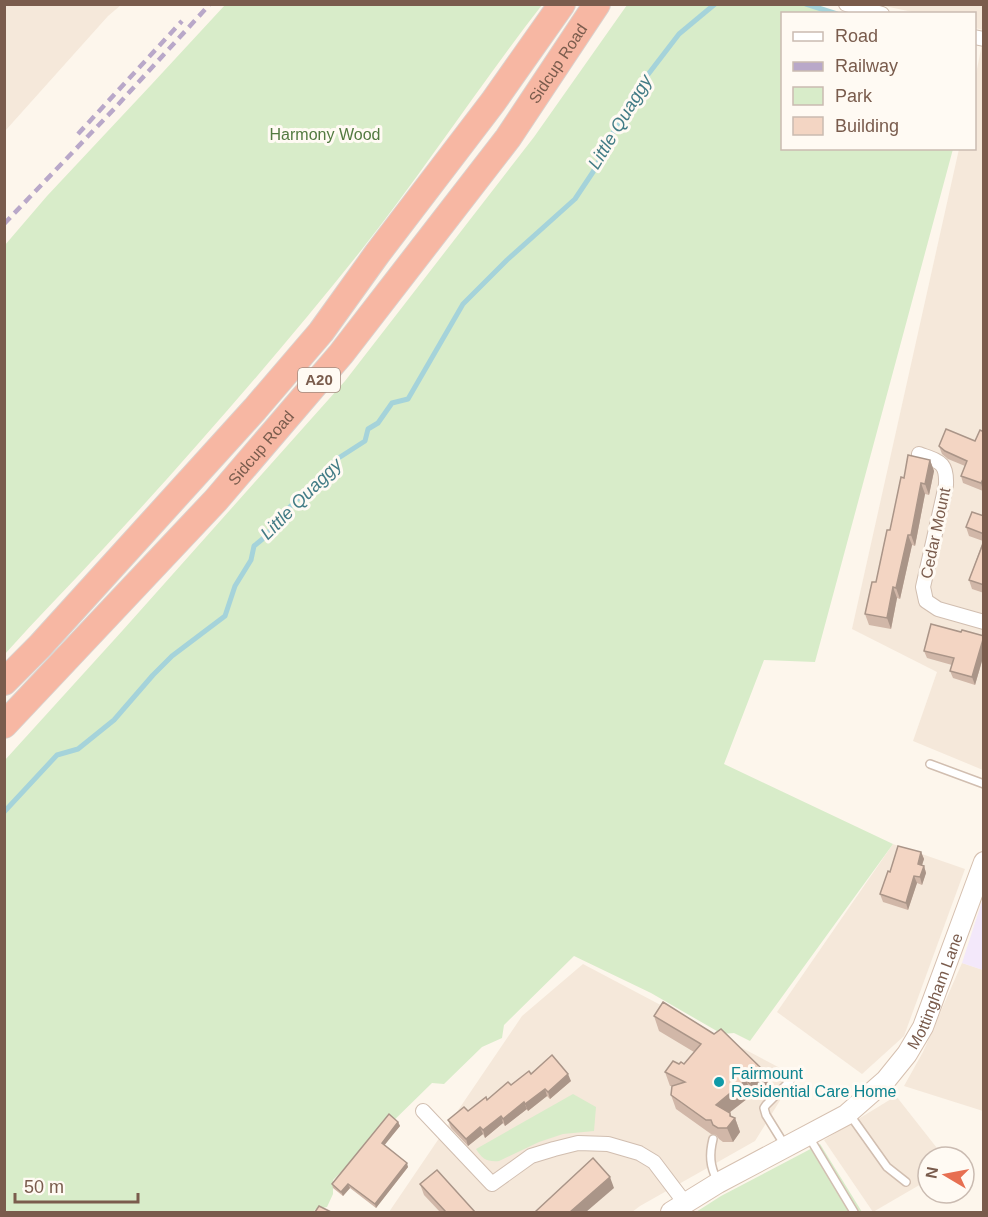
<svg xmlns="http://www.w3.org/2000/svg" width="988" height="1217" font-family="Arial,sans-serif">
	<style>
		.residential { fill: #f5e8da }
		.education { fill: #f3e8fa }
		.green { fill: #d8ecc9 }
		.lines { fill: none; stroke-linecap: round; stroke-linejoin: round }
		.stream { stroke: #a5d3da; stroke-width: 5 }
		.lane-casing { stroke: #d1beb0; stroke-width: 10 }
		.street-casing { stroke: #d1beb0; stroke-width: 16 }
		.secondary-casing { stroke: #d6c0b0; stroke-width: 22 }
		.highway-casing { stroke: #dad1cd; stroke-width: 28 }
		.lane { stroke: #fff; stroke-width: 7 }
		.street { stroke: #fff; stroke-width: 14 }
		.secondary { stroke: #fff; stroke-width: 20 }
		.highway { stroke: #f7b7a3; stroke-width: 26 }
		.rail { stroke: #b9a8c9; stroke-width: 4.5; stroke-dasharray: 9 6; stroke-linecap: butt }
		.wall { fill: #d1b7a8 }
		.shaded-wall { fill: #aa9588 }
		.building { fill: #f3d5c3; stroke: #aa9588; stroke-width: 1.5 }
		.culture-dot { fill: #0f9aa8; stroke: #fffaf3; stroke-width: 2 }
		.labels { text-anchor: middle; stroke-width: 6; stroke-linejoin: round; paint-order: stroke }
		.shield { fill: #fffaf3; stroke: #a28b7f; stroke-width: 1.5 }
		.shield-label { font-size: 15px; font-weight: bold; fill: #7a5c4d }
		.street-label { font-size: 16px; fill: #7a5c4d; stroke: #fffaf3 }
		.park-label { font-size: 16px; fill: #537a41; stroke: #fffaf3 }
		.culture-label { font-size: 16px; fill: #0d838f; stroke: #fffaf3; text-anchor: start }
		.water-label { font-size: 18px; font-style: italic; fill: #437c86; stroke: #fffaf3 }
	</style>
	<rect width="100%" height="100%" fill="#fdf6ec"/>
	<g class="residential">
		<path d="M5,4l116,1 -13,11 -103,115z"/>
		<path d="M880,5h103v25l-8,-2 -1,-14 -57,-1z"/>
		<path d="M983,39v731l-70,-29 24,-69 -85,-43 107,-480 15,-1 1,-69z"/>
		<path d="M893,844l72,25 -61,167 -42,38 -85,-62z"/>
		<path d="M962,963l21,7v141l-79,-25 19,-34z"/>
		<path d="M583,964l212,112 -40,65 -115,65 -8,6h-243l133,-196z"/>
		<path d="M896,1096l48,61h-16v23l-55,32 -49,-72z"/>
	</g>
	<path class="education" d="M983,898v72l-21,-7z"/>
	<g class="green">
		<path d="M799,4l33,9 -50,1v134l171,1 -138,513 -51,-2 -40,104 169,80 -143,197 -16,-8 -12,1 -71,-41 -77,-37 -70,69 -2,13 -20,9 -38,37 -12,-1 -99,97v14l-6,13 -13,3 3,2h-312v-452l118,-130 222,-249 189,-244 93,-132z"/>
		<path d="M225,5h317c-63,81 -119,167 -183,248 -81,101 -167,200 -255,295 -33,36 -67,70 -99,106v-409l42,-49 104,-111z"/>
		<path d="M573,1094l23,13 -2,24 -31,3 -24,8 -40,19c-12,1 -17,-2 -23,-12z"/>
		<path d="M820,1144l42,68h-166l25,-16z"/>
	</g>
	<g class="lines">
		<g class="stream">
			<path d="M806,4l31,10"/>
			<path d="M4,812l53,-57 21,-6 36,-29 39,-45 19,-19 53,-40 10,-30 16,-26 3,-14 11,-9 15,-20 57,-58 28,-18 3,-12 10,-6 14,-20 16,-4 55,-95 44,-44 68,-61 18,-27 26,-51 24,-40 36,-47 36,-30"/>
		</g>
		<g class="lane-casing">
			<g id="lane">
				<path d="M930,764l54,20"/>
				<path d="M850,1115l37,52 19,15"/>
				<path d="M809,1137l45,75"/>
				<path d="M713,1139c-4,16 -3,27 4,41"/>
				<path d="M784,1144l-18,-29 -2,-7 2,-3 24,-24"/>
			</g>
		</g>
		<g class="street-casing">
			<g id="street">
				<path d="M846,4l36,10"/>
				<path d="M974,37l10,2"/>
				<path d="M919,454c21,8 28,8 27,31l-23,102 3,14 12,8 46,13"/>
				<path d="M423,1111l69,73 39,-28 23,-7 24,-6 30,1 31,9 15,9 31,41"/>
			</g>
		</g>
		<g class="secondary-casing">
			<g id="secondary">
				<path id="s1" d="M671,1212l47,-29 128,-68 40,-35 21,-26 16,-27 61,-165"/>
			</g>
		</g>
		<g class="highway-casing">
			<g id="highway">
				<path d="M4,682l36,-36 215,-237 66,-77 56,-78 116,-152 69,-98"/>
				<path id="s2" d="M4,725l212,-225 125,-146 167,-216 89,-134"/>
			</g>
		</g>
		<use href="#lane" class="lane"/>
		<use href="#street" class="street"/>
		<use href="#secondary" class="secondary"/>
		<use href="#highway" class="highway"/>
		<g class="rail">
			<path d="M78,134l104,-113"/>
			<path d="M4,224l110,-115 96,-105"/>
		</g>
	</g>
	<g class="wall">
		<path d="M975,441l8,50 -20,-8 -2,-7 4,-10 -17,-7 -6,-5 -3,-8z"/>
		<path d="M930,460l4,11 -5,24 -4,-1 -10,52 -3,-1 -12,54 -3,-1 -6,31 -22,-4 -4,-11 11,-32 28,-104z"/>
		<path d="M984,516v77l-12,-4 -3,-9 14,-39 -14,-5 -3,-9z"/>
		<path d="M961,632l23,4v18l-9,31 -22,-7 -3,-7 2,-6 -25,-7 -3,-7z"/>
		<path d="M921,852l3,7 -2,6 2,1 2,7 -4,12 -5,-2 -9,27 -25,-8 -3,-8 10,-22z"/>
		<path d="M654,1016l115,69 -14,13 -3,-3 -23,18 2,3 4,2 5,14 -7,10h-10l-4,-3 -3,-4 -5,-1 -35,-25 -5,-14 1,-9h-2l-5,-14 14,-8h5l10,-12 -35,-21z"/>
		<path d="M531,1074l40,7 -21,18 -3,-3 -19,15 -1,-2 -22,17 -2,-3 -18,15 -2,-4 -15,12 -17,-18 -3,-8 20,-9z"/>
		<path d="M398,1122l2,4 -16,19 24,22 -32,41 -26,-20 -7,8 -10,-8 -1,-4z"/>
		<path d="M420,1184l55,28h-35l-16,-17z"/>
	</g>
	<g class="shaded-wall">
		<path d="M930,460l4,11 -5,24 -4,-11z"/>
		<path d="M984,477l-1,14 -2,-8z"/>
		<path d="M921,483l4,11 -10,52 -4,-11z"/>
		<path d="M908,535l4,10 -12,54 -4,-11z"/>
		<path d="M893,587l4,11 -6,31 -4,-11z"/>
		<path d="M984,637v17l-9,31 -3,-8z"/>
		<path d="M921,852l3,7 -4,12 -2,-7z"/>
		<path d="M924,866l2,7 -4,12 -2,-8z"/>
		<path d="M914,876l3,7 -9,27 -2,-7z"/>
		<path d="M764,1071l5,14 -14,13 -5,-14z"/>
		<path d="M568,1074l3,7 -21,18 -2,-7z"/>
		<path d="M746,1080l6,15 -31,24 -5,-14z"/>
		<path d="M545,1089l2,7 -19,15 -3,-7z"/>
		<path d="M524,1102l3,7 -22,17 -2,-7z"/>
		<path d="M730,1113l3,8 2,-3 5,14 -7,10 -6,-14z"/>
		<path d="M501,1116l2,7 -18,15 -2,-8z"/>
		<path d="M398,1122l2,4 -17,21 -1,-4z"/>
		<path d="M480,1127l3,7 -15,12 -2,-7z"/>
		<path d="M407,1163l1,4 -32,41 -1,-4z"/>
		<path d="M610,1177l4,11 -28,24h-16z"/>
		<path d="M348,1184l2,4 -7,8 -2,-4z"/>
	</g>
	<g class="building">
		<path d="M946,429l29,12 5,-11 4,2v45l-3,6 -20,-7 6,-15 -22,-10 -6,-5z"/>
		<path d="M908,455l22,5 -5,24 -4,-1 -10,52h-3l-12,53 -3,-1 -6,31 -22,-4 7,-32h4l11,-52h3l11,-53 3,1z"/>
		<path d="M972,512l12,4v18l-18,-7z"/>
		<path d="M984,541v44l-15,-5z"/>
		<path d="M931,624l30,8 1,-2 22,6 -12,41 -22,-6 4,-13 -30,-7z"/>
		<path d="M898,846l23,6 -3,12 6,2 -4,11 -6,-1 -8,27 -26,-9 8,-23 2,1z"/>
		<path d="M663,1002l51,32 7,-5 43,42 -14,13 -4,-4 -30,25 14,8v3l5,2 -8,10h-9l-5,-3 -2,-5h-5l-35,-25 1,-9 13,-4 -20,-10 8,-11 6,3 2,-2 3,2 17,-20 -47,-28z"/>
		<path d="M552,1055l16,19 -20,18 -3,-3 -20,15 -1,-2 -21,17 -2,-3 -18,14 -3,-3 -14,12 -18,-19 16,-13 4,4 18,-14 1,3 21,-18 3,3 18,-14 2,3z"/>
		<path d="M389,1114l9,8 -16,21 25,20 -32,41 -27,-20 -7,8 -9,-8z"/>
		<path d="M593,1158l17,19 -40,35h-35z"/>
		<path d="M437,1170l38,42h-29l-26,-28z"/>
		<path d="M319,1206l12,6h-16z"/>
	</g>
	<circle class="culture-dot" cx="719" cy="1082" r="6"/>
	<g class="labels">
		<rect class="shield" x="298" y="368" width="42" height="24" rx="4.5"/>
		<g class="shield-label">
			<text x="319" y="385">A20</text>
		</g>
		<g class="street-label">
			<text dy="6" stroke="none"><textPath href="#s2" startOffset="864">Sidcup Road</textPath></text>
			<text dy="6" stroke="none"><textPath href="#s2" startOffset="378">Sidcup Road</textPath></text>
			<text transform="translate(935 533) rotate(-78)" y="6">Cedar Mount</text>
			<text dy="6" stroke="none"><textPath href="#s1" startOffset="356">Mottingham Lane</textPath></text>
		</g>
		<g class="park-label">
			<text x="325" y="140">Harmony Wood</text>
		</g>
		<g class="culture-label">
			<text x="731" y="1079">Fairmount<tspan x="731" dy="18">Residential Care Home</tspan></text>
		</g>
		<g class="water-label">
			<text transform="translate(620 122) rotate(-59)" y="6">Little Quaggy</text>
			<text transform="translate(301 499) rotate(-45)" y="6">Little Quaggy</text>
		</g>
	</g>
	<rect width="988" height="1217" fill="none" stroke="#7a5c4d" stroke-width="12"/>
	<rect x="781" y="12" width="195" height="138" fill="#fffaf3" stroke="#cabbb1" stroke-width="1.5"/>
	<rect x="793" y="32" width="30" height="9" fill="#ffffff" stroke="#cabbb1" stroke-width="1.5"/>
	<text x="835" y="42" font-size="18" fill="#7a5c4d">Road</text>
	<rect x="793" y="62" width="30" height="9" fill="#b9a8c9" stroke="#cabbb1" stroke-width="1.5"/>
	<text x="835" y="72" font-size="18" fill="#7a5c4d">Railway</text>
	<rect x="793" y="87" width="30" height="18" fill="#d8ecc9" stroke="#cabbb1" stroke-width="1.5"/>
	<text x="835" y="102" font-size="18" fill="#7a5c4d">Park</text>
	<rect x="793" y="117" width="30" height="18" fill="#f3d5c3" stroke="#cabbb1" stroke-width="1.5"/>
	<text x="835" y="132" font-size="18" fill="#7a5c4d">Building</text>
	<g transform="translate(946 1175) rotate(280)"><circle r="28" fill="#fffaf3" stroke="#cabbb1" stroke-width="1.5"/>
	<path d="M0-4.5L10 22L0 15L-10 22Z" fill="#e76f51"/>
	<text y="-9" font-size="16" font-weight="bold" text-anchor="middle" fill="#7a5c4d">N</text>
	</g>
	<path d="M15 1193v9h123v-9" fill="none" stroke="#7a5c4d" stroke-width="3"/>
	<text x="24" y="1193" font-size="18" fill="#7a5c4d" stroke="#fffaf3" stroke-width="4.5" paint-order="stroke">50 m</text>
</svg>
